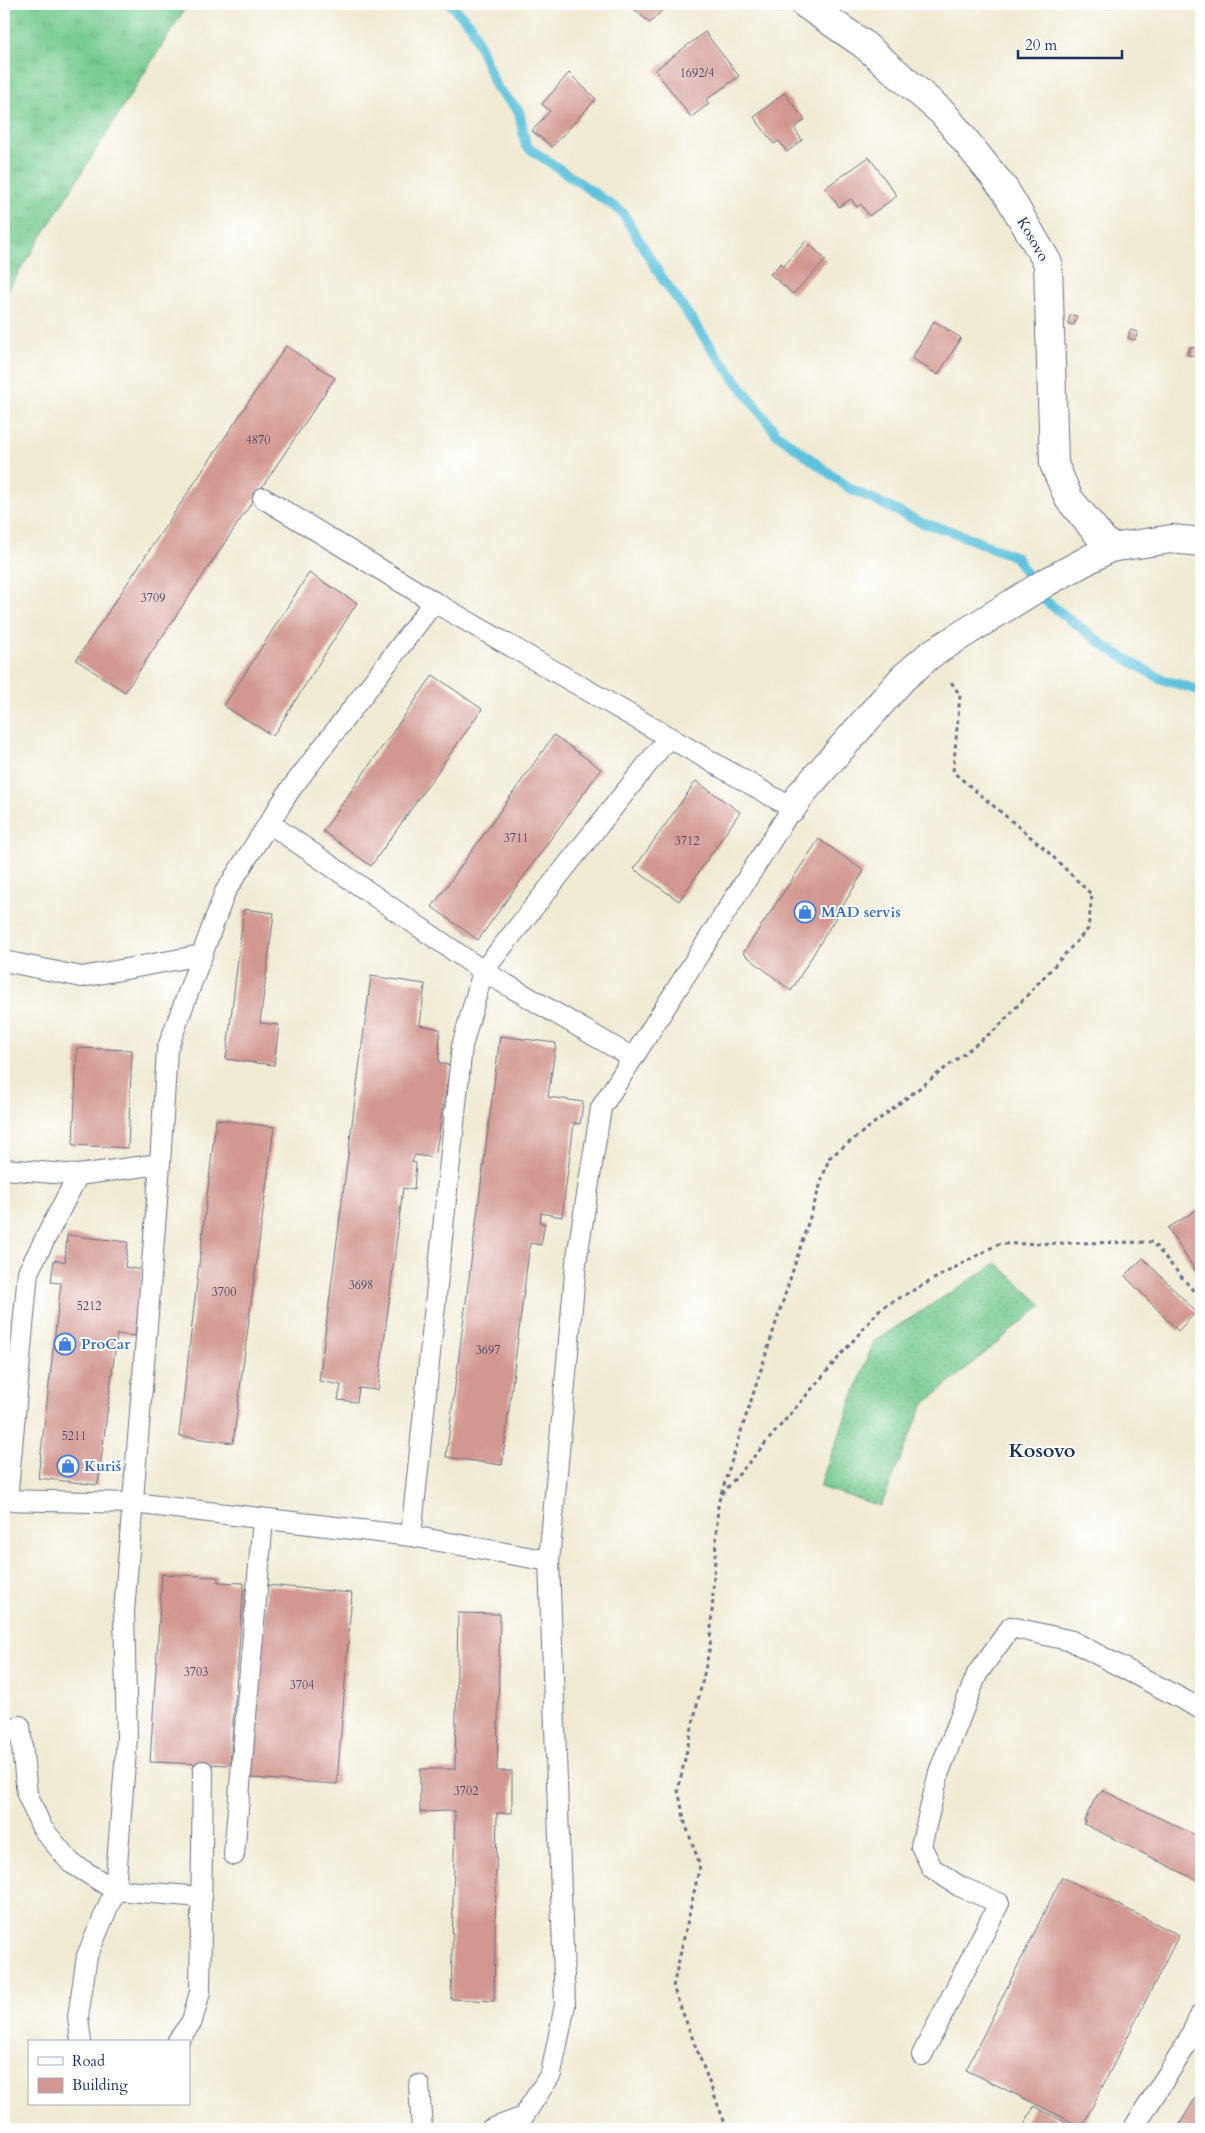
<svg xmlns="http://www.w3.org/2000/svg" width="1205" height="2133" font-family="Cardo,serif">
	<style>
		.grass { fill: url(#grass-tufts); stroke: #487c76 }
		.garden { fill: url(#garden-dots); stroke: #487c76 }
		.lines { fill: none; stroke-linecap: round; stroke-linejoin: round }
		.stream { stroke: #5ec2dc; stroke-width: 10 }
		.building { fill: #d29790 }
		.lane-casing { stroke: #667087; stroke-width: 22 }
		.street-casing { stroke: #667087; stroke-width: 30 }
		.path { stroke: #667087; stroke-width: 3; stroke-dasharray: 4 4; stroke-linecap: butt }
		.lane { stroke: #fff; stroke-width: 20 }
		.street { stroke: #fff; stroke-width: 28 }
		.labels { text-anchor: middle; stroke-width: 4; stroke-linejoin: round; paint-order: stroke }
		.number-label { font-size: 12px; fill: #49496a }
		.street-label { font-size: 15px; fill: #1b2f5e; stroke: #fff }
		.shop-label { font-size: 15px; font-weight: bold; fill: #366cbe; stroke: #fff; text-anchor: start }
		.district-label { font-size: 20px; font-weight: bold; fill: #1b2f5e; stroke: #fff }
	</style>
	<defs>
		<pattern id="grass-tufts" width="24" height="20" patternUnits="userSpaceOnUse" patternTransform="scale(1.25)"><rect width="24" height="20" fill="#75ca8e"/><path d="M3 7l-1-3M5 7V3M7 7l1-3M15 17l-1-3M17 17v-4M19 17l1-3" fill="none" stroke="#5fa477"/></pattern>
		<pattern id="garden-dots" width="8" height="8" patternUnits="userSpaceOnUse" patternTransform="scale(1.25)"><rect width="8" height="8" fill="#75ca8e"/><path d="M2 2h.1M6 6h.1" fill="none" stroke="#5fa477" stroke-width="1.8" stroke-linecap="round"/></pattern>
	</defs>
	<rect width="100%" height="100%" fill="#fff"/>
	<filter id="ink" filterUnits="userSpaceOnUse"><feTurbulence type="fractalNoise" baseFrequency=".02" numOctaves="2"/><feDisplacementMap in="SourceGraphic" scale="10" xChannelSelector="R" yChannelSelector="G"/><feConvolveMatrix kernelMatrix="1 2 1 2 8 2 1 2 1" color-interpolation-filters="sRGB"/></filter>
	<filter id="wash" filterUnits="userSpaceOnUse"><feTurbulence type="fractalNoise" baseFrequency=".0096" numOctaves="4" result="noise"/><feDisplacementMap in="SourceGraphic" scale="20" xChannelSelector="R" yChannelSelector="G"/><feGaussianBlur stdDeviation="1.12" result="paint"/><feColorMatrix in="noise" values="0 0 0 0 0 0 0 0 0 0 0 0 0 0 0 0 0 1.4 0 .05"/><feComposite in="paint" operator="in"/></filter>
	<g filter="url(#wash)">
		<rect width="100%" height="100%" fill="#f0ead3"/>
		<path class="grass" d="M4,4h184l-184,292z"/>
		<path class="garden" d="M997,1263l45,42 -119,100 -42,101 -62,-19 55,-146z"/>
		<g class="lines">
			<path class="stream" d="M450,4l21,21 25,62 23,24 7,35 96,66 38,63 56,79 60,79 73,55 73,35 26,7 68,27 23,39 67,51 55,32 40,12"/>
		</g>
		<g id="blocks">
			<g class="building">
				<path d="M628,4h40l-18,19z"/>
				<path d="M705,32l34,44 -33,24 3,4 -18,13 -36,-47z"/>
				<path d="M569,73l27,26 -44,48 -20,-16 18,-20 -8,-7z"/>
				<path d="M784,93l21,27 -11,8 8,12 -15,12 -8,-11 -5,3 -20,-27z"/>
				<path d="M869,157l28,39 -28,20 -8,-12 -4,3 -6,-8 -12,8 -14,-19z"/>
				<path d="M806,241l20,19 -33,34 -23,-20 11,-11 3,3z"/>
				<path d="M1070,315l7,1 -3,9 -6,-1z"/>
				<path d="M934,321l27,17 -23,37 -26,-17z"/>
				<path d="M1130,330l8,2 -3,8 -7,-2z"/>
				<path d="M286,346l49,32 -210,314 -49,-32z"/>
				<path d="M1190,347l6,1 -1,8 -8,-1z"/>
				<path d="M309,573l48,30 -84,133 -49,-30z"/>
				<path d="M433,675l49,34 -111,157 -48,-35z"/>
				<path d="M554,735l47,34 -123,171 -46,-33z"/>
				<path d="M696,781l44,31 -61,89 -45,-32z"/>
				<path d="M819,839l45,32 -73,120 -48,-38z"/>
				<path d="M244,909l30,4 -14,110 19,2 -5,40 -48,-6z"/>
				<path d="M371,976l54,8 -5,41 20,4 -1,34 11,2 -15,93 -20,-3 -3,7 4,1 -2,27 -11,-2 -25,202 -19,-2 -2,14 -19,-2 3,-15 -22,-4z"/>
				<path d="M500,1036l56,7 -8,54 35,5 -3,22 -6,-1 -12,94 -21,-4 -1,10h5l-4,22 -11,-2 -28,222 -56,-8z"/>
				<path d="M77,1048l55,2 -4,98 -55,-3z"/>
				<path d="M216,1119l58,8 -41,316 -54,-7z"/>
				<path d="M1201,1207v66l-3,2 -30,-47z"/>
				<path d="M67,1235l61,7 -3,25 18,3 -8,66 -18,-2 -19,151 -60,-7 23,-195 -10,-1 3,-22 11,2z"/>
				<path d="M1143,1258l53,54 -18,19 -53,-55z"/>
				<path d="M162,1574l56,3v5l26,1 -14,182 -80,-3z"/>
				<path d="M267,1585l85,8 -15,191 -86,-6z"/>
				<path d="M458,1613l42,1 -3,157h15v42h-15l-3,188 -43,-2 4,-188 -35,1v-43h35z"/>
				<path d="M1102,1790l99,48v44l-117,-58 2,-4h-2l13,-25h1z"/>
				<path d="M1062,1877l117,58 -97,192 -116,-57z"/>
				<path d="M1201,2088v41h-24z"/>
				<path d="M1034,2106l44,23h-56z"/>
			</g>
		</g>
	</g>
	<g filter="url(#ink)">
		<use href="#blocks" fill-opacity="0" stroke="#667087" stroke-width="1"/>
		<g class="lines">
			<g class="lane-casing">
				<g id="lane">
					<path d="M434,602l358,206 -191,300 -25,155 -27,298 16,444 -14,69 -28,43 -32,12"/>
					<path d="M269,823l214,148 150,87"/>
					<path d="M4,961l78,16 120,-22"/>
					<path d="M4,1169l74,6 82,-11"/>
					<path d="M4,1500l129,3 278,33 138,25"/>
					<path d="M7,1501l21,-229 50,-97"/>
					<path d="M411,1536l51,-490 21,-75 186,-234"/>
					<path d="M20,1726l7,68 15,34 29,35 44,27 12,-152 -3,-126 36,-448 7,-114 58,-158 65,-102 144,-188 -171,-104"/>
					<path d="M234,1855l29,-336"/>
					<path d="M81,2042l-3,-25 9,-61 28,-66 87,7"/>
					<path d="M177,2042l15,-21 8,-29 3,-221"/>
					<path d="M922,2055l77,-152 -40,-17 -27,-18 -11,-22 18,-74 38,-98 34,-47 61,14 129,68"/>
					<path d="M419,2085l3,44h1"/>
					<path d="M1133,2129l52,-82 16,-33"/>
				</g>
			</g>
			<g class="street-casing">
				<g id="street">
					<path d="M805,4l57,39 81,70 62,77 43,73 6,201 15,35 41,49"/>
					<path d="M792,808l9,-14 102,-116 28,-24 114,-71 65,-35 62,-9 29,3"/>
				</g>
			</g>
			<g class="path">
				<path d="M722,1494l159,-186 117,-64 154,-2 45,53 4,-2"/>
				<path d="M727,2129l-54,-142 27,-122 -15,-42 -7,-33 32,-143 8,-143 2,-7 109,-339 168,-130 91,-99 4,-34 -47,-46 -92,-77 7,-77 -11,-16"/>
			</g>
			<use href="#lane" class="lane"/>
			<use href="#street" class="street"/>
		</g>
	</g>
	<defs>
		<g id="shop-ring" transform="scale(1.125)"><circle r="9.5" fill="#fff" stroke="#3f7fe0" stroke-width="1.5"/><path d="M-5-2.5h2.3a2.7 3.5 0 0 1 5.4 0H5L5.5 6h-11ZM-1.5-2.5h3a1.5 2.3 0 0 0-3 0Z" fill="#3f7fe0"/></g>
	</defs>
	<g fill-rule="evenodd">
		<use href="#shop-ring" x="805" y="912"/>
		<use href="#shop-ring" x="65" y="1344"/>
		<use href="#shop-ring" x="68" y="1466"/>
	</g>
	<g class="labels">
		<g class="number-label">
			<text x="697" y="77">1692/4</text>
			<text x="258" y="444">4870</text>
			<text x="153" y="602">3709</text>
			<text x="516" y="842">3711</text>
			<text x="687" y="845">3712</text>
			<text x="361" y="1289">3698</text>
			<text x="224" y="1296">3700</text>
			<text x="89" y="1310">5212</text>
			<text x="488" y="1354">3697</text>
			<text x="74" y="1440">5211</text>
			<text x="196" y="1676">3703</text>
			<text x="302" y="1689">3704</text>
			<text x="466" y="1795">3702</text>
		</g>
		<g class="street-label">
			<text transform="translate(1033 239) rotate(60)" y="5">Kosovo</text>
		</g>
		<g class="shop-label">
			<text x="821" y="917">MAD servis</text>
			<text x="81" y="1349">ProCar</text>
			<text x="84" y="1471">Kuriš</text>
		</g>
		<g class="district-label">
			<text x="1042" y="1457">Kosovo</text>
		</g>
	</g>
	<rect width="1205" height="2133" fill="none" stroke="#fff" stroke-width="20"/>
	<rect x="28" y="2040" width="162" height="65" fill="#ffffff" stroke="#a4acbf"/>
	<rect x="38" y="2057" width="25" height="8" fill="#ffffff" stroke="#a4acbf"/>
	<text x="72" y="2066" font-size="15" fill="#1b2f5e">Road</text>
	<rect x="38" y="2078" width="25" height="15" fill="#d29790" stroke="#a4acbf"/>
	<text x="72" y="2090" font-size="15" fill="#1b2f5e">Building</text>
	<path d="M1018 50v8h104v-8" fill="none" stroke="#1b2f5e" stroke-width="2.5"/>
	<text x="1025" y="50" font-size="15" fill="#1b2f5e" stroke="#ffffff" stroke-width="4" paint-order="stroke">20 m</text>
</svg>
